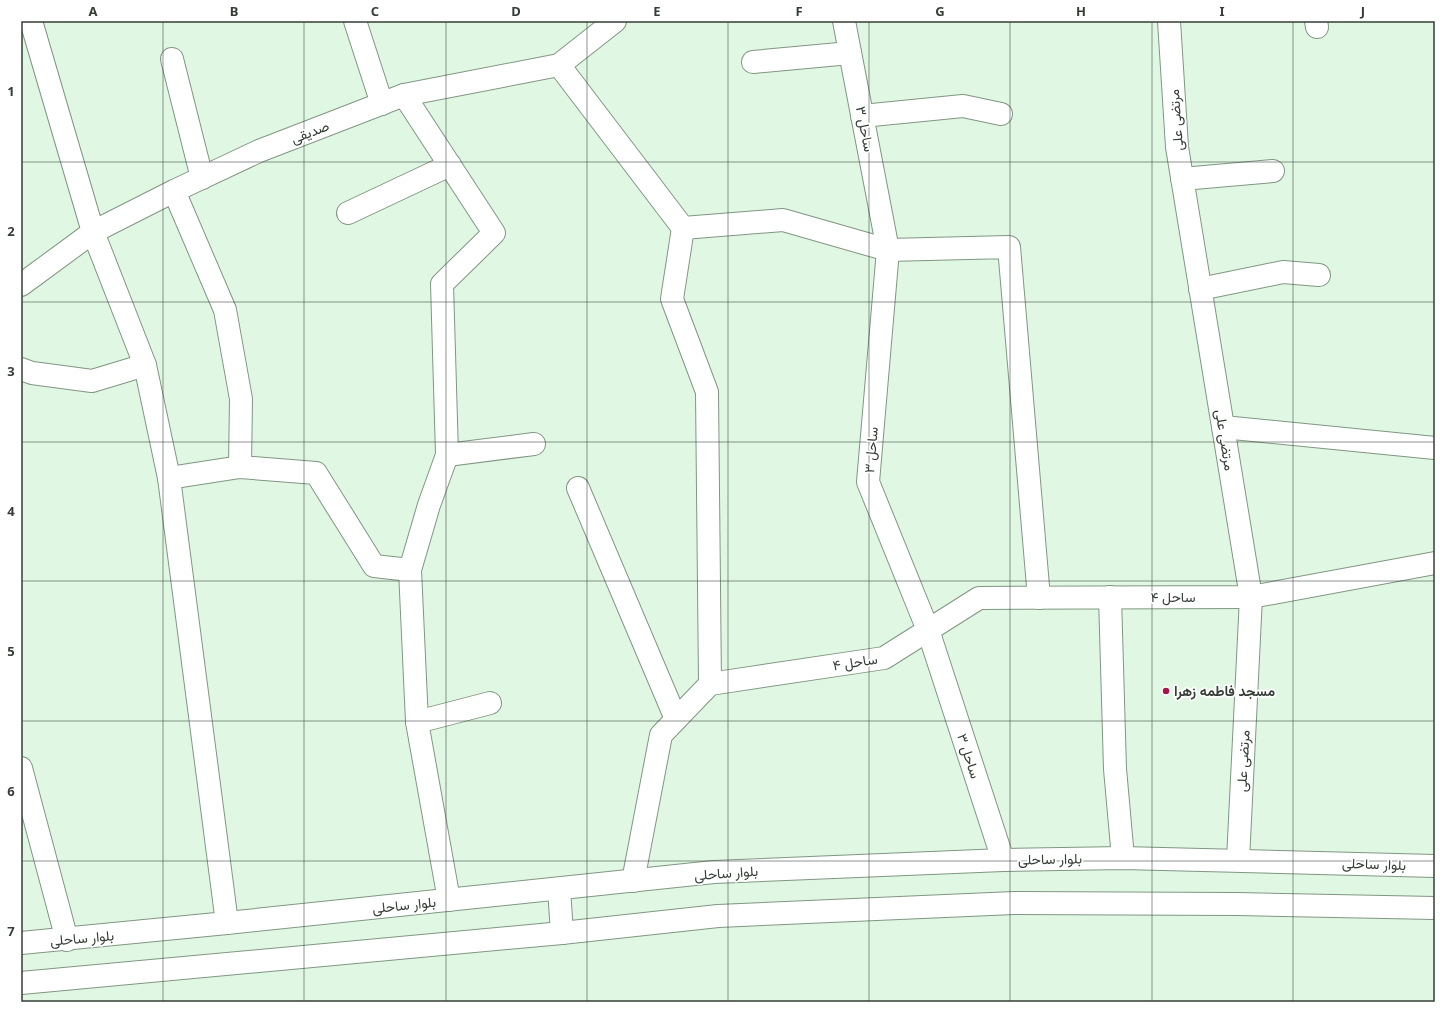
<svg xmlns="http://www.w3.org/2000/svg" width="1456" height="1023" font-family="'Noto Sans',Vazirmatn,sans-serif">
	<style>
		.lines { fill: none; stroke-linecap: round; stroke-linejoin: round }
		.street-casing { stroke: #809683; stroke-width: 24 }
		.secondary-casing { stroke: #809683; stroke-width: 24 }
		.street { stroke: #fff; stroke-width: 22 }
		.secondary { stroke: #fff; stroke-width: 22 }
		.grid { fill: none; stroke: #353e36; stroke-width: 1; stroke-opacity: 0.55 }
		.poi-dot { fill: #a81449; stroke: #fff; stroke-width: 1.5 }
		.labels { text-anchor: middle; stroke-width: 3.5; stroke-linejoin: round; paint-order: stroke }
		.street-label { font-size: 14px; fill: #353e36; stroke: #fff }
		.poi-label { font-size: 14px; font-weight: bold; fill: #353e36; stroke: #fff; text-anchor: start }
		.neatline { fill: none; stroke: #353e36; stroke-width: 1.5 }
		.grid-label { font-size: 13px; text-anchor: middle; font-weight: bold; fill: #353e36 }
	</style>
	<rect width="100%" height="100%" fill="#e0f8e3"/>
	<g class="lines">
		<g class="street-casing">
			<g id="street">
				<path d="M31,21l62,211 52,133 24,113 58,445"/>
				<path d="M355,21l27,83"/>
				<path d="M844,21l44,229 -20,232 60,148 75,230"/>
				<path d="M1316,21l1,6"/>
				<path d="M172,59l30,119"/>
				<path d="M753,62l97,-9"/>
				<path d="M559,65l124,163 100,-8 105,30 121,-3 30,351"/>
				<path d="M404,95l90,138 -52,51 5,171 -18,50 -19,65 7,152 32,178"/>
				<path d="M862,116l101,-10 38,8"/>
				<path d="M1182,179l91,-8"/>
				<path d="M174,191l51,119 16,89 -1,68"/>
				<path d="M348,213l102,-48"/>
				<path d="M683,228l-11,71 35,93 3,292"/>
				<path d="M21,285l72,-53 81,-41 85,-40 145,-56 155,-30 56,-44"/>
				<path d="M1200,289l83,-17 36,3"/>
				<path d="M21,369l11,4 60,8 53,-16"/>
				<path d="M1223,427l212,21"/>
				<path d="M447,455l87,-11"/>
				<path d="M169,478l71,-11 76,6 58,93 36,4"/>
				<path d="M578,488l98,231"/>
				<path d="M1110,597l5,172 8,89"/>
				<path d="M417,722l73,-19"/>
				<path d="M21,768l46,172"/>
				<path d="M633,881l28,-146 49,-51 174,-26 95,-60 272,-1 184,-34"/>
			</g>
		</g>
		<g class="secondary-casing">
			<g id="secondary">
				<path d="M1169,21l8,126 74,450 -13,263"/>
				<path d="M559,889l3,44"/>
				<path d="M21,943l206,-20 487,-51 289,-12 120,-2 312,8"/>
				<path d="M21,983l541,-50 156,-17 296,-13 223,1 198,4"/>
			</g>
		</g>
		<use href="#street" class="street"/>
		<use href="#secondary" class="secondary"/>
	</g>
	<path class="grid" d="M163,21v981M304,21v981M446,21v981M587,21v981M728,21v981M869,21v981M1010,21v981M1152,21v981M1293,21v981M21,162h1414M21,302h1414M21,442h1414M21,581h1414M21,721h1414M21,861h1414"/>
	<circle class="poi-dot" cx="1166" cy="691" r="4"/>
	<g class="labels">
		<g class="street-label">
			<text transform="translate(1176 120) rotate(-94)" y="5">مرتضی علی</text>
			<text transform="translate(865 129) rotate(79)" y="5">ساحل ۳</text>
			<text transform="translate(310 132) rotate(-21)" y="5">صدیقی</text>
			<text transform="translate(1225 440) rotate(81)" y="5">مرتضی علی</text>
			<text transform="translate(871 450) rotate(-85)" y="5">ساحل ۳</text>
			<text x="1173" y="602">ساحل ۴</text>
			<text transform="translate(855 662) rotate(-9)" y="5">ساحل ۴</text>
			<text transform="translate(969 756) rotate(72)" y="5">ساحل ۳</text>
			<text transform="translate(1243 761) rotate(-87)" y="5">مرتضی علی</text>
			<text transform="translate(1050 859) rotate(-1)" y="5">بلوار ساحلی</text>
			<text transform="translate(1374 864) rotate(2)" y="5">بلوار ساحلی</text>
			<text transform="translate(726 873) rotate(-4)" y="5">بلوار ساحلی</text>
			<text transform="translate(404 905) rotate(-6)" y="5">بلوار ساحلی</text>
			<text transform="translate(82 938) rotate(-5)" y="5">بلوار ساحلی</text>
		</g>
		<g class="poi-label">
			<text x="1174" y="696">مسجد فاطمه زهرا</text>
		</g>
	</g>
	<rect width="1456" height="1023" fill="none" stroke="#ffffff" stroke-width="44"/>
	<rect x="22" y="22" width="1412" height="979" class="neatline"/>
	<g class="grid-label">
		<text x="93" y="16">A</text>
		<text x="234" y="16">B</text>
		<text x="375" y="16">C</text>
		<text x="516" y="16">D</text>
		<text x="657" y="16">E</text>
		<text x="799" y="16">F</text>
		<text x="940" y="16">G</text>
		<text x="1081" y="16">H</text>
		<text x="1222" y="16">I</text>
		<text x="1363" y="16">J</text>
		<text x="11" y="96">1</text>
		<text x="11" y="236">2</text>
		<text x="11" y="376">3</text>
		<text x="11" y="516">4</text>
		<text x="11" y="656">5</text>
		<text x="11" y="796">6</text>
		<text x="11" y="936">7</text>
	</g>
</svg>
